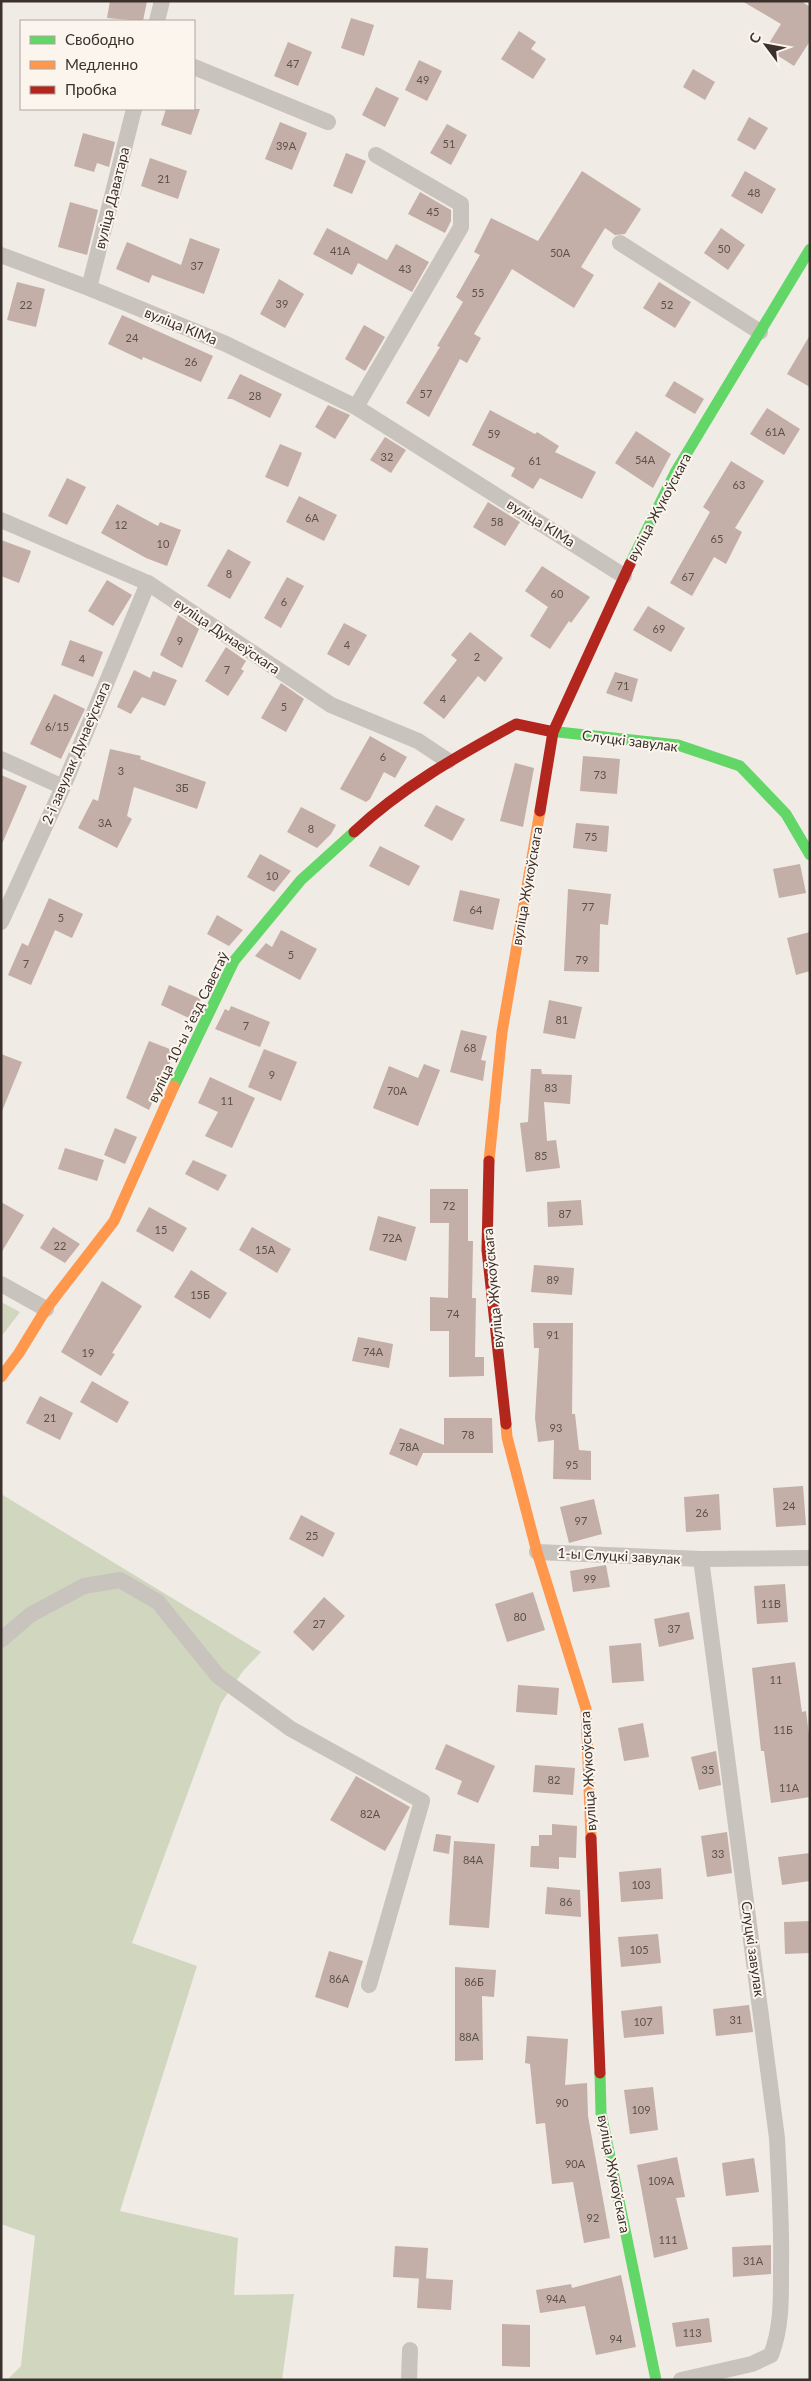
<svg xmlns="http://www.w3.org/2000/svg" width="811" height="2381" font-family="Lato,sans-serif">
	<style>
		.green { fill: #d1d6bf }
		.building { fill: #c3afa7 }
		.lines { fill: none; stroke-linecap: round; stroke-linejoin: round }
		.street { stroke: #c9c3be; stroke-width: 16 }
		.fast { stroke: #63d668; stroke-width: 11 }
		.slow { stroke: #ff974d; stroke-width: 11 }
		.jam { stroke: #b3261e; stroke-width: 11 }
		.labels { text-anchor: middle; stroke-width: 4; stroke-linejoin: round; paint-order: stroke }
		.number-label { font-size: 11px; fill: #5d504a }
		.street-label { font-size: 14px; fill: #3b302b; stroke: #fbf5ee }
	</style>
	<rect width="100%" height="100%" fill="#f0ebe5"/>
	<g class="green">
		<path d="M1,1302l19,10 -19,25z"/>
		<path d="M1,1494l260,158 -18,19 -22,32 -89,240 65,23 -77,245 118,27 -4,57 60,-1 -12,86h-275l14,-14 14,-130 -34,-12z"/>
	</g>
	<g class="building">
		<path d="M110,1h37l-4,20 -36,-3z"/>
		<path d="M742,1h59l9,6v34l-16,25 -28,-18 15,-24z"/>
		<path d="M351,18l23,7 -10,31 -23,-8z"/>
		<path d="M519,31l17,11 -5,7 15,10 -13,20 -32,-20z"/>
		<path d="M288,42l24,10 -14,34 -24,-10z"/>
		<path d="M419,60l23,11 -15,30 -22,-11z"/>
		<path d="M693,69l22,13 -10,18 -22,-13z"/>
		<path d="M376,87l23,11 -14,29 -23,-12z"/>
		<path d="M166,109h34l-9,26 -30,-10z"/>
		<path d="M749,117l19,11 -13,22 -18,-10z"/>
		<path d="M280,122l27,11 -15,37 -27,-11z"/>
		<path d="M447,124l20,11 -16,30 -21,-12z"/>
		<path d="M83,133l32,9 -6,25 -12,-4 -3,9 -20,-6z"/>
		<path d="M346,153l20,8 -14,33 -19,-8z"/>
		<path d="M150,158l37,13 -9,28 -37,-13z"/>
		<path d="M582,171l59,38 -16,25 -10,1 -10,-7 -24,39 13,8 -20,33 -62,-39 -38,65 7,4 -14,25 -7,-4 -31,58 -23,-14 34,-56 -3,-1 26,-44 -7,-5 24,-42 -6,-3 17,-34 47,23z"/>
		<path d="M745,171l31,18 -14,25 -31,-18z"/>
		<path d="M420,192l31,18v11l-6,12 -37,-19z"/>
		<path d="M70,202l28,8 -11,45 -29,-8z"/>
		<path d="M327,228l60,32 9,-16 33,18 -17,30 -54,-29 -6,12 -39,-21z"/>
		<path d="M721,228l24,17 -17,25 -24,-17z"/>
		<path d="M190,238l30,11 -16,45 -52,-19 -3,8 -33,-14 11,-27 54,23z"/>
		<path d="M279,279l25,15 -19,34 -25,-14z"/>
		<path d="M17,282l28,7 -9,38 -29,-7z"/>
		<path d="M659,282l32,20 -16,26 -32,-20z"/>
		<path d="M122,315l91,41 -12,26 -58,-25 -1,3 -34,-16z"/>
		<path d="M364,325l21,12 -20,34 -20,-12z"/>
		<path d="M810,335v52l-23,-13z"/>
		<path d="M240,374l42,20 -12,24 -38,-19h-5z"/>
		<path d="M674,381l30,18 -9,15 -30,-18z"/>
		<path d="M328,405l22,10 -15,24 -20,-12z"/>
		<path d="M767,408l33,21 -16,26 -34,-21z"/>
		<path d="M490,410l45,24 2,-2 22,14 -4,6 41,20 -14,27 -42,-21 -7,11 -22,-13 4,-8 -43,-23z"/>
		<path d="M636,431l35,23 -18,34 -38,-25z"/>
		<path d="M385,437l21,13 -15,23 -21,-13z"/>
		<path d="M280,444l22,9 -14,34 -23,-10z"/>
		<path d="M731,461l33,20 -29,47 7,4 -16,32 -12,-7 -22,39 -22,-13 40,-71 -7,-5z"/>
		<path d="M67,478l19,9 -19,38 -19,-9z"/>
		<path d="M299,496l38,19 -13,26 -38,-19z"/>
		<path d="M488,502l32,20 -15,24 -32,-19z"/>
		<path d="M117,504l41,22 2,-4 21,8 -14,36 -21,-8 -45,-25z"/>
		<path d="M1,540l30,11 -12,32 -18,-7z"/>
		<path d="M228,549l23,13 -21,37 -23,-13z"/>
		<path d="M542,566l48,31 -19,26 -2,-2 -19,28 -20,-13 18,-29 -23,-16z"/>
		<path d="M287,577l17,9 -23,42 -17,-10z"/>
		<path d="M107,580l25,15 -19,31 -25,-15z"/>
		<path d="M648,606l37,22 -14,24 -38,-22z"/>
		<path d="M178,615l21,14 -17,39 -22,-13z"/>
		<path d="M344,623l23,12 -18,31 -22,-12z"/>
		<path d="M470,632l33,26 -18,24 -7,-6 -34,43 -21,-16 34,-43 -6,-5z"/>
		<path d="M70,640l33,12 -10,25 -32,-12z"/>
		<path d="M226,647l20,14 -5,8 3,2 -16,25 -23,-15z"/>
		<path d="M134,670l16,8 3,-7 24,9 -12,26 -23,-9 -11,17 -14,-7z"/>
		<path d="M615,672l23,7 -6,23 -26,-9z"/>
		<path d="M281,683l23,16 -18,33 -25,-14z"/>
		<path d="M54,694l31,15 -24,50 -31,-15z"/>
		<path d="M370,736l37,21 -12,21 -11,-6 -14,27 -4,3 -26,-13z"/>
		<path d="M110,749l31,7 -1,3 66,23 -9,27 -63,-22 -7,29 5,3 -15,29 -39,-20 15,-29 5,2z"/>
		<path d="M583,756l37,3 -3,35 -37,-3z"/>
		<path d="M515,763l19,5 -11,59 -23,-6z"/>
		<path d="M1,775l26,11 -26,60z"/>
		<path d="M436,805l29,14 -13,22 -28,-15z"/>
		<path d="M301,807l35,18 -5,9 -14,14 -30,-16z"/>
		<path d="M576,823l33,3 -2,26 -34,-4z"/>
		<path d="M380,846l40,20 -11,20 -40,-20z"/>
		<path d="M260,854l31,17 -17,21 -27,-15z"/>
		<path d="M800,864l6,29 -27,5 -6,-29z"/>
		<path d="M568,889l43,5 -3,31 -8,-1 -1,48 -35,-1z"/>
		<path d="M460,890l40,9 -7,31 -40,-9z"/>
		<path d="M49,898l34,16 -11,24 -17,-8 -24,55 -23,-10 14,-32 6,3z"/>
		<path d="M217,915l26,15 -14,16 -22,-12z"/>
		<path d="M281,930l36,19 -17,31 -45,-24 11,-13 6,4z"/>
		<path d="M810,932v39l-14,4 -9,-37z"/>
		<path d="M169,985l32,14 -10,20 -30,-14z"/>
		<path d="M549,1000l33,7 -7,32 -32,-6z"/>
		<path d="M231,1006l39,16 -10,25 -45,-18 10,-20 4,2z"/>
		<path d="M461,1030l26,6 -6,24 5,1 -3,20 -33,-9z"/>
		<path d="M149,1041l26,10 -26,59 -23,-12z"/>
		<path d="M264,1049l33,13 -16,39 -33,-14z"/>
		<path d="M1,1054l21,8 -20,49 -1,-1z"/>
		<path d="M424,1064l16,6 -22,56 -45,-18 16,-42 29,12z"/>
		<path d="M531,1069h10l1,5 30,1 -2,29 -26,-2 3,39 9,-1 4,28 -34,4 -6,-49 8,-1z"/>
		<path d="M210,1077l45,21 -23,50 -27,-12 13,-24 -20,-9z"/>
		<path d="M115,1128l22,9 -12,27 -21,-9z"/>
		<path d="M65,1148l39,12 -7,21 -39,-12z"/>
		<path d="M193,1160l34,15 -9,16 -33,-17z"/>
		<path d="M430,1189h38v52h5l-1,57h4l-1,59h9v19l-35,1v-46h-19v-34l18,1 1,-75h-19z"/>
		<path d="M581,1200l2,25 -35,2 -1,-25z"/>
		<path d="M1,1202l23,13 -23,38z"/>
		<path d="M149,1207l38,21 -14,24 -37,-21z"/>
		<path d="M378,1216l38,11 -10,34 -37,-11z"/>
		<path d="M53,1227l27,17 -15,19 -25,-15z"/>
		<path d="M252,1227l39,22 -14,24 -38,-23z"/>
		<path d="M534,1265l40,3 -2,27 -41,-3z"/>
		<path d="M191,1270l36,23 -17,26 -36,-22z"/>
		<path d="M102,1281l40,25 -30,47 3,1 -14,22 -40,-24z"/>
		<path d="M533,1323h40l-1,91h3l4,36 12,1v29l-38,-1 1,-39 -16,2 -3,-24 4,-70h-5z"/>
		<path d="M358,1337l35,7 -4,24 -37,-7z"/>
		<path d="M92,1381l37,21 -12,21 -37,-21z"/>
		<path d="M40,1396l33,17 -13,27 -34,-17z"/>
		<path d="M444,1418h48l1,35h-70l-6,13 -28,-12 11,-26 44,17z"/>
		<path d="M803,1486l3,39 -30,2 -3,-39z"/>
		<path d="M719,1494l2,36 -35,2 -2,-35z"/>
		<path d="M594,1499l8,35 -33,9 -9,-36z"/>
		<path d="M301,1515l34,18 -12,24 -34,-18z"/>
		<path d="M606,1565l4,22 -37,5 -3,-21z"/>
		<path d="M785,1584l3,38 -31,2 -3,-38z"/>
		<path d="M533,1592l12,38 -38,12 -12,-38z"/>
		<path d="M324,1597l21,19 -32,35 -20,-19z"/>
		<path d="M689,1612l5,27 -35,8 -5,-28z"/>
		<path d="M641,1643l3,38 -32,2 -3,-37z"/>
		<path d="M795,1662l7,50 4,-1 4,32v54l-39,6 -7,-52h-3l-9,-83z"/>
		<path d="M518,1685l41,3 -2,27 -41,-3z"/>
		<path d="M643,1723l6,34 -25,4 -6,-33z"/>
		<path d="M446,1744l49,22 -17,37 -21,-9 5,-13 -27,-12z"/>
		<path d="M716,1751l5,34 -22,5 -8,-33z"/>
		<path d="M535,1765l40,3 -2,27 -40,-3z"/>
		<path d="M356,1776l54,31 -25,44 -55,-31z"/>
		<path d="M552,1824l25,2 -1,32 -17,-1v12l-29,-2 1,-21h8v-11h13z"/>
		<path d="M727,1832l5,41 -25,4 -6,-41z"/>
		<path d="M436,1834l15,2 -2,18 -16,-3z"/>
		<path d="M454,1841l41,3 -6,84 -40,-3z"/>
		<path d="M810,1853v28l-28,4 -4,-28z"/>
		<path d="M661,1868l2,31 -42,3 -2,-30z"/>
		<path d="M547,1887l33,3 1,27 -36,-3z"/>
		<path d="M810,1921v32l-25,1 -1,-32z"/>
		<path d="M658,1934l3,29 -40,4 -3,-30z"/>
		<path d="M329,1951l34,10 -15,47 -33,-11z"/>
		<path d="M455,1967l41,3 -2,27 -12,-1 1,64 -28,1z"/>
		<path d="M749,2005l4,27 -37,4 -3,-27z"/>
		<path d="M662,2006l2,28 -40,4 -3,-27z"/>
		<path d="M527,2036l41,3 -3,46 22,-2 1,33 22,122 -26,5 -11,-61 -21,2 -7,-61 -9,1 -6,-60 -5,-1z"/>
		<path d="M653,2087l5,43 -28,4 -6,-44z"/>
		<path d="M677,2157l8,40 -9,1 12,51 -34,9 -17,-93z"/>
		<path d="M754,2158l5,34 -33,4 -4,-33z"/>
		<path d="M771,2245v29l-38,3 -1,-30z"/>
		<path d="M395,2246l33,2 -2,31 -33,-2z"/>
		<path d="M621,2275l15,72 -40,8 -11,-49 -45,7 -4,-23 35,-6 1,4z"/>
		<path d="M419,2278l34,2 -2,30 -34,-2z"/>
		<path d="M709,2318l3,24 -36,5 -4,-24z"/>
		<path d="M502,2324l28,1v42l-28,-1z"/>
	</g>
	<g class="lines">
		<g class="street">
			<path d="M157,21l5,-20"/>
			<path d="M194,67l134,55"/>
			<path d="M620,243l140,89"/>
			<path d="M1,255l88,33 137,56 130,63 268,169"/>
			<path d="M89,288l45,-179"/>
			<path d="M356,407l105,-180v-23l-85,-49"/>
			<path d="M1,520l147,63 183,122 87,36 30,20"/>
			<path d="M1,759l62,28"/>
			<path d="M1,922l62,-135 85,-204"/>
			<path d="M1,1284l45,25"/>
			<path d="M537,1552l164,7"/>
			<path d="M1,1640l29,-25 54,-29 36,-6 38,22 60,74 73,53 131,72 -53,184"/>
			<path d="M409,2380l1,-30"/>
			<path d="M681,2380l71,-16 19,-9c11,-28 10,-58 10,-87 1,-44 -2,-87 -4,-130l-76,-579 109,-1"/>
		</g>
		<g class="fast">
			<path d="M630,564l46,-93 134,-222"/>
			<path d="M549,731l129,14 62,21 46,48 24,41"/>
			<path d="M174,1086l60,-125 67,-81 53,-48"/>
			<path d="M600,2073l1,40 55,267"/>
		</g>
		<g class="slow">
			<path d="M489,1161l13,-129 38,-221"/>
			<path d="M1,1377l18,-24 27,-44 68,-88 60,-135"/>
			<path d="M506,1424l1,13 30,115 49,157 5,129"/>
		</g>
		<g class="jam">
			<path d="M540,811l13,-79 77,-168"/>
			<path d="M354,832c48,-45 105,-77 162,-108l33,7"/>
			<path d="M489,1161l-2,89 19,174"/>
			<path d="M591,1838l9,235"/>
		</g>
	</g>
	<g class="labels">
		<g class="number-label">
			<text x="293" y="68">47</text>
			<text x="423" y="84">49</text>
			<text x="449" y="148">51</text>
			<text x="286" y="150">39А</text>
			<text x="164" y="183">21</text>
			<text x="754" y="197">48</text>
			<text x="433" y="216">45</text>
			<text x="724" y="253">50</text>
			<text x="340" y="255">41А</text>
			<text x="560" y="257">50А</text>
			<text x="197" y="270">37</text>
			<text x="405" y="273">43</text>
			<text x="478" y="297">55</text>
			<text x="282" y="308">39</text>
			<text x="26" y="309">22</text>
			<text x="667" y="309">52</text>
			<text x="132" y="342">24</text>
			<text x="191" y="366">26</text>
			<text x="426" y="398">57</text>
			<text x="255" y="400">28</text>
			<text x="775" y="436">61А</text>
			<text x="494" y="438">59</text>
			<text x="387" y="461">32</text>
			<text x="645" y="464">54А</text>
			<text x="535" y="465">61</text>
			<text x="739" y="489">63</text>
			<text x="312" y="522">6А</text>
			<text x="497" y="526">58</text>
			<text x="121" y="529">12</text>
			<text x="717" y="543">65</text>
			<text x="163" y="548">10</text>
			<text x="229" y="578">8</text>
			<text x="688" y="581">67</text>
			<text x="557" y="598">60</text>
			<text x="284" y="606">6</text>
			<text x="659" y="633">69</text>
			<text x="180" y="645">9</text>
			<text x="347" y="649">4</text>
			<text x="477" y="661">2</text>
			<text x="82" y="663">4</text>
			<text x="227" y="674">7</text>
			<text x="623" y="690">71</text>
			<text x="443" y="703">4</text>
			<text x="284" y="711">5</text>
			<text x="57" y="731">6/15</text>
			<text x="383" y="761">6</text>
			<text x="121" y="775">3</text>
			<text x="600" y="779">73</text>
			<text x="182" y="792">3Б</text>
			<text x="105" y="827">3А</text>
			<text x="311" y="833">8</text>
			<text x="591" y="841">75</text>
			<text x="272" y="880">10</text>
			<text x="588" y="911">77</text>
			<text x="476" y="914">64</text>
			<text x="61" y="922">5</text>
			<text x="291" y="959">5</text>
			<text x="582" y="964">79</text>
			<text x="26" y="968">7</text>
			<text x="562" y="1024">81</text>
			<text x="246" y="1030">7</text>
			<text x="470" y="1052">68</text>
			<text x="272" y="1079">9</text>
			<text x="551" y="1092">83</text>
			<text x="397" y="1095">70А</text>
			<text x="227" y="1105">11</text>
			<text x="541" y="1160">85</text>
			<text x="449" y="1210">72</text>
			<text x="565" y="1218">87</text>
			<text x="161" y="1234">15</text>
			<text x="392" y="1242">72А</text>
			<text x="60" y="1250">22</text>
			<text x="265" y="1254">15А</text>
			<text x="553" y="1284">89</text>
			<text x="200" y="1299">15Б</text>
			<text x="453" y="1318">74</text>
			<text x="553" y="1339">91</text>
			<text x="373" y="1356">74А</text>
			<text x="88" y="1357">19</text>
			<text x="50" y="1422">21</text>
			<text x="556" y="1432">93</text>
			<text x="468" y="1439">78</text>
			<text x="409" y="1451">78А</text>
			<text x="572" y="1469">95</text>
			<text x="789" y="1510">24</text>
			<text x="702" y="1517">26</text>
			<text x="581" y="1525">97</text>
			<text x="312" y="1540">25</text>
			<text x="590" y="1583">99</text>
			<text x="771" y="1608">11В</text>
			<text x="520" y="1621">80</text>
			<text x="319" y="1628">27</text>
			<text x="674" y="1633">37</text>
			<text x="776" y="1684">11</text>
			<text x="783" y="1734">11Б</text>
			<text x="708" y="1774">35</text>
			<text x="554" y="1784">82</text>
			<text x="789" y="1792">11А</text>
			<text x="370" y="1818">82А</text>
			<text x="718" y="1858">33</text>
			<text x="473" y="1864">84А</text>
			<text x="641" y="1889">103</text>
			<text x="566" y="1906">86</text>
			<text x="639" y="1954">105</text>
			<text x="339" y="1983">86А</text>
			<text x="474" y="1986">86Б</text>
			<text x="736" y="2024">31</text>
			<text x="643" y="2026">107</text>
			<text x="469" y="2041">88А</text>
			<text x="562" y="2107">90</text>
			<text x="641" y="2114">109</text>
			<text x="575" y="2168">90А</text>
			<text x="661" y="2185">109А</text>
			<text x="593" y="2222">92</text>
			<text x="668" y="2244">111</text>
			<text x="753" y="2265">31А</text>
			<text x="556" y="2303">94А</text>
			<text x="692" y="2337">113</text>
			<text x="616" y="2343">94</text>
		</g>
		<g class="street-label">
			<text transform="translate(112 198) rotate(-76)" y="5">вуліца Даватара</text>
			<text transform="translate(181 326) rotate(22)" y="5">вуліца КІМа</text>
			<text transform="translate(659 507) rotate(-62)" y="5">вуліца Жукоўскага</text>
			<text transform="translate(541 523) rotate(32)" y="5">вуліца КІМа</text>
			<text transform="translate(227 636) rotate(34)" y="5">вуліца Дунаеўскага</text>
			<text transform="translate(630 741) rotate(7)" y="5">Слуцкі завулак</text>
			<text transform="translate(76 753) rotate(-67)" y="5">2-і завулак Дунаеўскага</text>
			<text transform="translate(527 886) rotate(-80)" y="5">вуліца Жукоўскага</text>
			<text transform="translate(188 1027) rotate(-64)" y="5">вуліца 10-ы зʼезд Саветаў</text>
			<text transform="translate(493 1288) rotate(-95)" y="5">вуліца Жукоўскага</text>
			<text transform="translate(619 1556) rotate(3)" y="5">1-ы Слуцкі завулак</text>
			<text transform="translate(588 1771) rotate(-93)" y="5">вуліца Жукоўскага</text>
			<text transform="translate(753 1949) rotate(82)" y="5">Слуцкі завулак</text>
			<text transform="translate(614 2174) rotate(79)" y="5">вуліца Жукоўскага</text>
		</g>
	</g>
	<rect width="811" height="2381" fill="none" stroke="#3b302b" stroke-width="5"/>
	<rect x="20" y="20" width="175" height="90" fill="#fbf5ee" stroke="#aea6a0"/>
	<rect x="30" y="36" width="25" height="8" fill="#63d668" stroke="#aea6a0"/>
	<text x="65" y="45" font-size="15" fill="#3b302b">Свободно</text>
	<rect x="30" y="61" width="25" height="8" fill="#ff974d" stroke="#aea6a0"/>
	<text x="65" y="70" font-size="15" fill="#3b302b">Медленно</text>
	<rect x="30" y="86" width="25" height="8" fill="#b3261e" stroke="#aea6a0"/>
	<text x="65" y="95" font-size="15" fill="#3b302b">Пробка</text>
	<g transform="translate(766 45) rotate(302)" stroke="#fbf5ee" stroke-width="4" paint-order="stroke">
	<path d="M0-4L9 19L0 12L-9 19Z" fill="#3b302b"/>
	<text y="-8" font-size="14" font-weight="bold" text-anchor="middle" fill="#3b302b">С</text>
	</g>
</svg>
